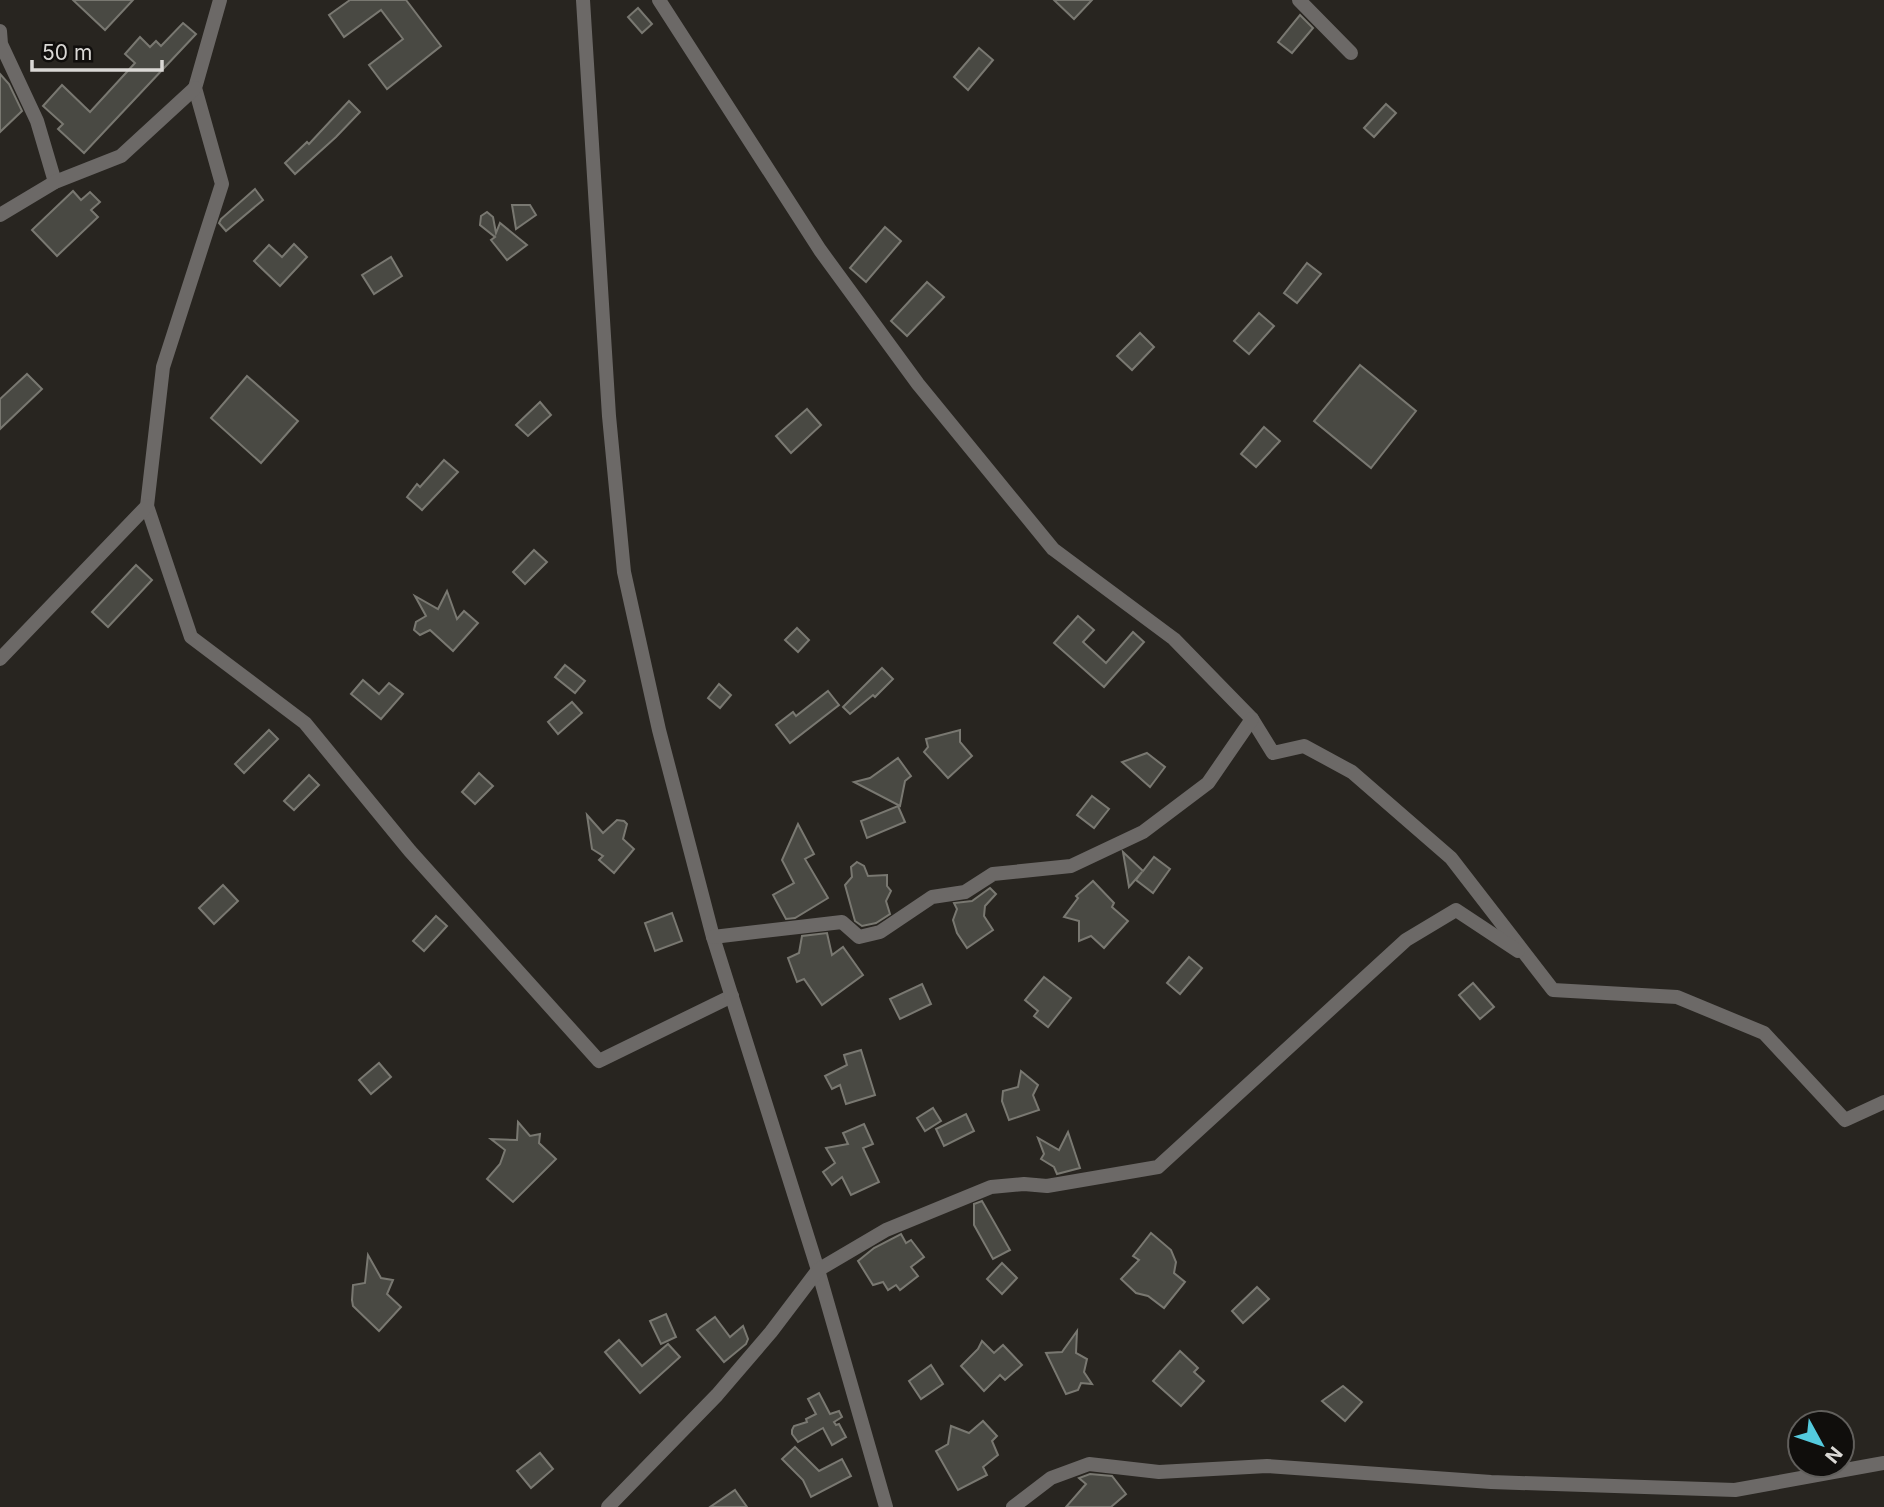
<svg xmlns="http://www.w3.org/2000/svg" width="1884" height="1507" font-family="Inter,sans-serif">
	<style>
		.building { fill: #494943; stroke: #797871; stroke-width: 2 }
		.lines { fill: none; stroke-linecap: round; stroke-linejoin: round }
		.street { stroke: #6c6967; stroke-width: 14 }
	</style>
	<rect width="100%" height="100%" fill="#282520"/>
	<g class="building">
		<path d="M73,0h60l-28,30z"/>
		<path d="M350,0h56l35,46 -54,43 -18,-24 34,-26 -22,-29 -37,27 -15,-22z"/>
		<path d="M1054,0h38l-18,19z"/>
		<path d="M638,8l14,16 -10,9 -14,-16z"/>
		<path d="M1300,15l13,13 -21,25 -14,-11z"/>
		<path d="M183,23l13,11 -112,119 -26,-24 5,-5 -20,-18 19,-21 28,27 45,-49 -10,-9 15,-17 10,10 6,-6 5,5z"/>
		<path d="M979,48l14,12 -25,30 -14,-13z"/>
		<path d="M0,74l9,10 13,27 -22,21z"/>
		<path d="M349,101l11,11 -24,25 -41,37 -10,-11 22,-21 2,2z"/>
		<path d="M1386,104l10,9 -22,24 -10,-9z"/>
		<path d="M255,189l8,11 -37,31 -7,-8 2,-4z"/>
		<path d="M73,191l8,9 9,-8 10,10 -9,8 7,7 -41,39 -25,-26z"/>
		<path d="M512,205h18l6,10 -20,14z"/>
		<path d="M487,212l6,5 3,16 4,-10 27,22 -20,15 -16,-20 4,-3 -15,-12 1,-9z"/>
		<path d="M885,227l16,14 -35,41 -16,-14z"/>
		<path d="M294,244l13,13 -27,29 -26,-25 15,-16 13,12z"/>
		<path d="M391,257l11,19 -28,18 -12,-19z"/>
		<path d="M1307,263l14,11 -24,29 -13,-10z"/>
		<path d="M927,282l17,15 -37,39 -16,-15z"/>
		<path d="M1259,313l15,13 -25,28 -15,-13z"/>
		<path d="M1140,333l14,14 -22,23 -15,-14z"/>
		<path d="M1360,365l56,46 -45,57 -57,-47z"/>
		<path d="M27,374l15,15 -42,40v-30z"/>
		<path d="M247,376l51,45 -37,42 -50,-45z"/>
		<path d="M540,402l11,13 -23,21 -12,-11z"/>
		<path d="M807,409l14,16 -30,28 -15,-17z"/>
		<path d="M1264,427l16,14 -24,26 -15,-13z"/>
		<path d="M444,460l14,12 -36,38 -15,-13 10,-13 3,3z"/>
		<path d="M534,550l13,12 -22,22 -12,-12z"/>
		<path d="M136,565l16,15 -44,47 -16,-15z"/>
		<path d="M447,591l10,28 7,-8 14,12 -25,28 -23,-21 -10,5 -6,-5 2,-8 10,-6 -11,-20 23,13z"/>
		<path d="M1078,616l16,14 -11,12 23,21 27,-31 11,10 -40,45 -50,-44z"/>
		<path d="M797,628l12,12 -11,12 -13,-12z"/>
		<path d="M565,665l20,16 -10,12 -20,-16z"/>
		<path d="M882,668l11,11 -18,18 -2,-2 -23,19 -7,-7z"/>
		<path d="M363,680l16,14 10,-11 14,11 -22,25 -30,-25z"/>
		<path d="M719,684l12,11 -11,13 -12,-10z"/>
		<path d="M828,691l11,14 -49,38 -14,-18 17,-13 3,4z"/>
		<path d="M572,702l10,11 -24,21 -10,-12z"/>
		<path d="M269,730l9,9 -34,34 -9,-9z"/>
		<path d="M960,730v12l12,14 -24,22 -24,-26 4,-5 -2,-8z"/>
		<path d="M1147,753l18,14 -15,20 -28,-25z"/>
		<path d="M898,758l13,18 -6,5 -5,25 -46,-24 16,-4z"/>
		<path d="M479,773l14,13 -18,18 -13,-12z"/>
		<path d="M309,775l10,10 -25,25 -10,-9z"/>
		<path d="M1092,796l17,13 -15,19 -17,-13z"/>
		<path d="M898,806l7,16 -38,16 -6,-17z"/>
		<path d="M587,815l16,18 14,-13 7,1 3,3 -4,15 11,10 -20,24 -15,-13 4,-4 -11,-7z"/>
		<path d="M798,824l16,30 -9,5 23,39 -33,20 -9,1 -13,-24 21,-12 -12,-23z"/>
		<path d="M1123,852l20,19 11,-14 16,12 -17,24 -17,-13 6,-8 -13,15z"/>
		<path d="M857,862l7,4 4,10 19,-1v11l4,5 -5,10 4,13 -14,9 -14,3 -7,-5 -10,-36 7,-8 -1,-10z"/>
		<path d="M1093,881l21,22 -2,4 16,14 -24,27 -13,-12 -12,5v-20l-15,-4 14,-19 -2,-2z"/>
		<path d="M223,885l15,16 -24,23 -15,-16z"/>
		<path d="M990,888l6,6 -11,12 -1,10 9,14 -26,18 -10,-15 -4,-13 4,-11 -3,-6 18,-2z"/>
		<path d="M672,913l10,28 -27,10 -10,-28z"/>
		<path d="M436,916l11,10 -23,25 -11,-10z"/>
		<path d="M827,933l5,22 11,-8 20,28 -41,30 -18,-26 -7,3 -9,-24 11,-5 3,-17z"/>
		<path d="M1189,957l13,11 -22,26 -13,-11z"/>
		<path d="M1044,977l27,21 -23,29 -14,-11 4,-5 -13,-11z"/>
		<path d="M1473,983l21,24 -14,12 -21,-24z"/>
		<path d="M922,984l9,20 -31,15 -10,-20z"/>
		<path d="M861,1050l14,45 -29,9 -6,-19 -8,4 -7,-13 22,-11 -3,-10z"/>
		<path d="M379,1063l12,14 -20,17 -12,-14z"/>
		<path d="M1021,1071l17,14 -5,10 6,15 -30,10 -7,-19 1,-10 15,-4z"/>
		<path d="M933,1108l8,13 -16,10 -8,-13z"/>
		<path d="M966,1114l8,17 -30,15 -8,-17z"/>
		<path d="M518,1122l12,14 10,-2 -1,9 17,16 -43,43 -26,-23 13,-15 5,-14 -14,-11 26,1z"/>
		<path d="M864,1124l9,20 -10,4 16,34 -28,13 -9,-18 -10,8 -9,-13 12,-9 -9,-15 22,-4 -5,-11z"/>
		<path d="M1068,1132l12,36 -23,6 -3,-7 -13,-8 3,-5 -6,-16 21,12z"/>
		<path d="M982,1201l28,49 -17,9 -19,-34v-21z"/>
		<path d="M1151,1233l20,17 5,12 -2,11 11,9 -21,26 -16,-12 -12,-3 -15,-14 18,-19 -6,-4z"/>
		<path d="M901,1234l5,9 5,-3 13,17 -13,10 7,9 -18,14 -4,-5 -8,5 -5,-8 -10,3 -15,-24 16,-13z"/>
		<path d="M368,1255l13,23 12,2 -6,14 14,13 -22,24 -26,-25 -1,-6 1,-15 12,-2z"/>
		<path d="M1002,1263l15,15 -15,16 -15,-15z"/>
		<path d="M1257,1287l12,12 -26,24 -11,-12z"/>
		<path d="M666,1314l10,23 -15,7 -11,-23z"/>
		<path d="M715,1317l15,20 13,-11 5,13 -2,5 -22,18 -27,-32z"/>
		<path d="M1077,1331l-1,22 11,6 -3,13 8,12 -11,-1 -3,7 -12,4 -20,-41 16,-1z"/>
		<path d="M619,1340l23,26 26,-22 12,13 -40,36 -35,-41z"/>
		<path d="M982,1341l12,12 9,-8 19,20 -17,15 -5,-5 -16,16 -23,-25 17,-17z"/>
		<path d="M1180,1351l18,17 -4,4 10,9 -23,25 -28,-25z"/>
		<path d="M931,1365l12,19 -22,15 -12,-18z"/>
		<path d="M1343,1386l19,16 -17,19 -23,-20z"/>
		<path d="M819,1393l11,21 9,-3 3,6 -8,5 2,3 3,-1 7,13 -14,8 -9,-17 -25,14 -6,-8v-4l2,-4 13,-4 -1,-3 10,-5 -8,-15z"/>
		<path d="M983,1421l14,15 -5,5 6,14 -15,12 4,8 -29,15 -22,-39 12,-7 3,-18 18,7z"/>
		<path d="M795,1447l24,24 23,-12 9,17 -40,21 -8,-17 -21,-21z"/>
		<path d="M540,1453l13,16 -22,19 -14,-17z"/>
		<path d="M1090,1474l22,2 14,18 -15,13h-45l20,-23 -7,-6z"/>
		<path d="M735,1490l12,17h-37z"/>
	</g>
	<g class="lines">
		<g class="street">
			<path d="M220,0l-25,88 27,96 -59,183 -16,139 44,131 114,86 105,128 189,210 133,-65"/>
			<path d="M583,0l26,416 15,156 35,158 54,207 105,333 68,237"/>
			<path d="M659,0l161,250 98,134 135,165 121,90 78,80 21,34 31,-7 48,26 99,86 102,132 124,7 87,36 81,87 39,-18"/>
			<path d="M1299,0l52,53"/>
			<path d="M0,31l1,13 36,77 18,61"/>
			<path d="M0,215l55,-33 66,-26 74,-68"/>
			<path d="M0,659l147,-153"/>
			<path d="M713,937l129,-15 17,15 21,-5 52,-35 33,-5 28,-18 78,-8 72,-34 65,-49 44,-64"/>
			<path d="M608,1507l109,-112 54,-63 47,-62 68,-40 105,-43 33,-3 23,2 111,-19 248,-227 50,-30 62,41"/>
			<path d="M1013,1507l38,-29 38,-14 70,8 108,-6 224,16 244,8 149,-27"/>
		</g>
	</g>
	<g transform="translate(1821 1444) rotate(130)"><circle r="33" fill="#100e0c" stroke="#615f5c" stroke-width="2"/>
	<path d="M0-5L12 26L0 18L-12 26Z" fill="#54cade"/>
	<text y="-10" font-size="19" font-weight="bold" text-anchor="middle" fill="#dad8d5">N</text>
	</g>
	<path d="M32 60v10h130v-10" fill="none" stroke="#dad8d5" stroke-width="3.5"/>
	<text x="42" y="60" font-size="21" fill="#dad8d5" stroke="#100e0c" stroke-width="5" paint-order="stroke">50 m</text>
</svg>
